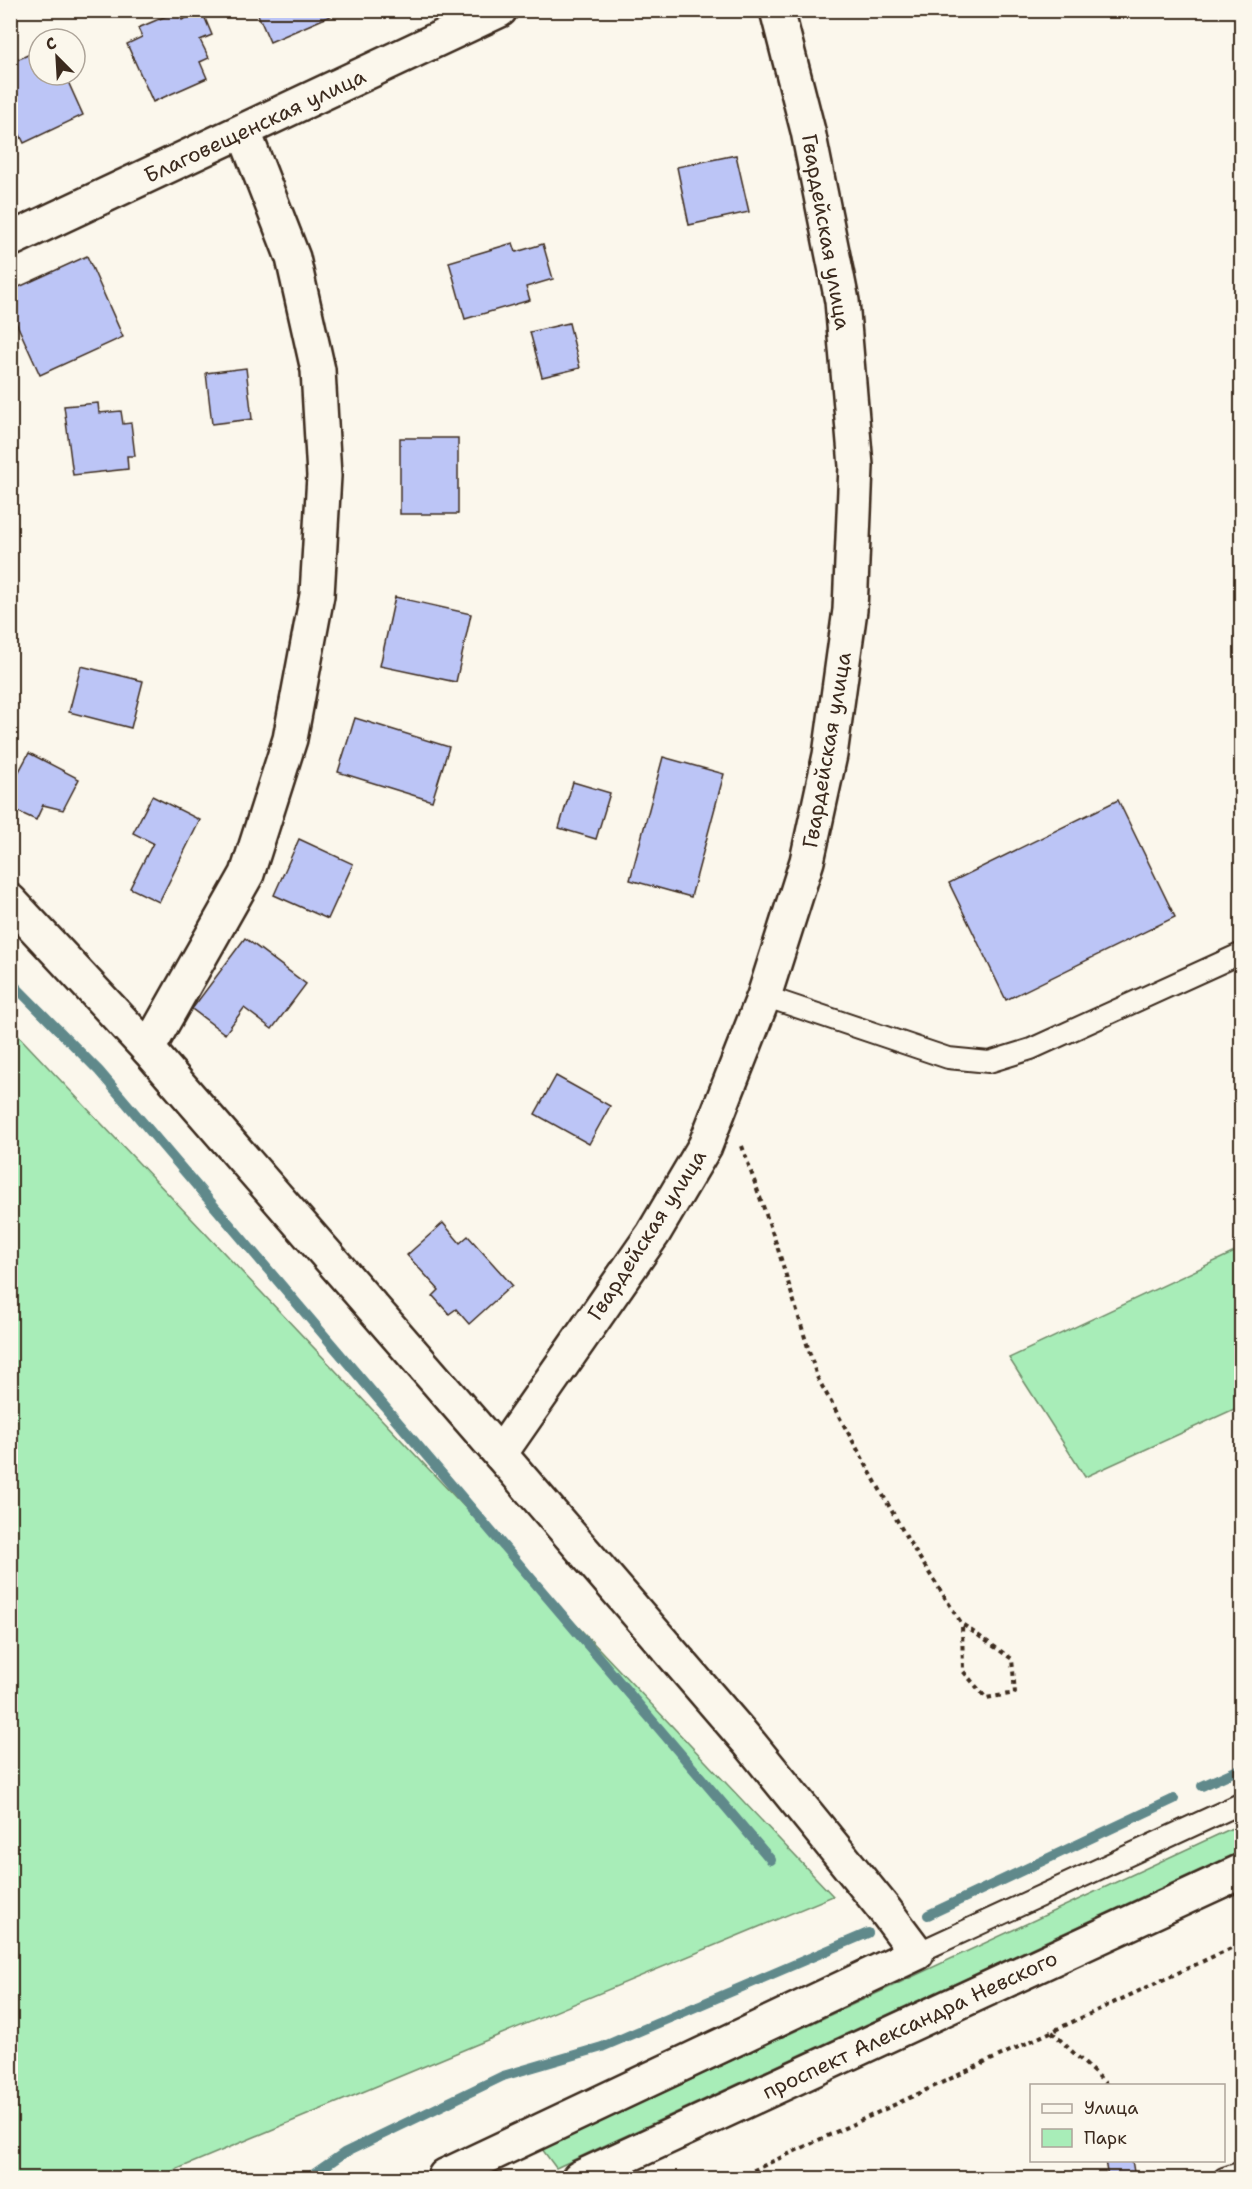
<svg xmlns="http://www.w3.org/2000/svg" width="1252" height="2189" font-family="'Shantell Sans',sans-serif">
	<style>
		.green { fill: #a8edb8; stroke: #728c6b; stroke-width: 1.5 }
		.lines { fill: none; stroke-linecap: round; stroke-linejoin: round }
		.stream { stroke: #60898b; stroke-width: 10 }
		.building { fill: #bcc5f6; stroke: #3b2a1e; stroke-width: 1.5 }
		.lane-casing { stroke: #3b2a1e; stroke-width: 24 }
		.street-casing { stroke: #3b2a1e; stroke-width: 38 }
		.secondary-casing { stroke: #3b2a1e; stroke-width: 38 }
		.path { stroke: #3b2a1e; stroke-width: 4; stroke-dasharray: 4.5 4.5; stroke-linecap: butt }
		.lane { stroke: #fbf7ec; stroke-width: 20 }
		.street { stroke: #fbf7ec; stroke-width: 33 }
		.secondary { stroke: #fbf7ec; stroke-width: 33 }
		.labels { text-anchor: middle; stroke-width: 6; stroke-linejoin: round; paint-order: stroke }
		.street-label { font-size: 21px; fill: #3b2a1e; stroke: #fbf7ec }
	</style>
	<rect width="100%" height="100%" fill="#fbf7ec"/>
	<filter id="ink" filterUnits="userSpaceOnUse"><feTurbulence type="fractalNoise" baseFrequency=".0167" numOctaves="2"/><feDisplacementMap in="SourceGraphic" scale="12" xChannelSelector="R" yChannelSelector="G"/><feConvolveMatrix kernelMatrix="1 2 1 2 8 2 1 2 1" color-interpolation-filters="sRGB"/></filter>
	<g filter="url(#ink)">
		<g class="green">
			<path d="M11,1028l822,868 -677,282h-145z"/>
			<path d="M1241,1249v157l-156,71 -76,-119z"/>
			<path d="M1241,1824v27l-685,317 -14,-19z"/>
		</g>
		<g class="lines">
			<g class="stream">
				<path d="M10,981l89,90 672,789"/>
				<path d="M1202,1786l40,-18"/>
				<path d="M928,1915l246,-116"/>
				<path d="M308,2178l36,-25 159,-77 99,-29 266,-114"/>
			</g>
		</g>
		<g class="building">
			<path d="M256,10h88l-74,32z"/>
			<path d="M178,11l4,9 20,-9 10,24 -12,5 9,18 -9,4 7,16 -54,24 -26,-58 15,-7 -4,-9z"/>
			<path d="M39,50v25h26l18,40 -59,28 -14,-29v-51z"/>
			<path d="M736,155l13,57 -60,13 -12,-58z"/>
			<path d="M513,243l3,9 27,-8 10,35 -27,8 4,13 -65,19 -16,-57z"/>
			<path d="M87,256l36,81 -83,38 -30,-66v-18z"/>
			<path d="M569,323l11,45 -38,9 -12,-45z"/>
			<path d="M246,368l6,51 -40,5 -6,-51z"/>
			<path d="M98,403l1,10 22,-2 2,13 8,-1 4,33h-8l1,13 -55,6 -9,-69z"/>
			<rect x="400" y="438" width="58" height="76"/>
			<path d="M395,597l76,17 -15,68 -76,-16z"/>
			<path d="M81,666l62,15 -12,47 -62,-16z"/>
			<path d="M355,718l94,29 -17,54 -94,-29z"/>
			<path d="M29,753l50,26 -16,31 -20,-5 -7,15 -26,-12v-20z"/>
			<path d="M663,757l61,17 -33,123 -61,-17z"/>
			<path d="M573,782l37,11 -14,46 -37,-11z"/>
			<path d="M152,796l48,24 -41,82 -29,-14 23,-45 -20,-10z"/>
			<path d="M1118,800l57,117 -169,83 -57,-117z"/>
			<path d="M299,839l54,25 -25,55 -54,-24z"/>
			<path d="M245,938l61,46 -34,45 -28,-21 -19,26 -33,-25z"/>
			<path d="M556,1076l54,30 -21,38 -54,-30z"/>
			<path d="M443,1223l17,20 8,-7 44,49 -43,39 -13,-15 -7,5 -16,-18 6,-6 -32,-35z"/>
			<path d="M1132,2160l3,18h-27l-3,-17z"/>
		</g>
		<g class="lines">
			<g class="lane-casing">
				<g id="lane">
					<path d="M764,996l184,62 41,4 42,-13 211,-96"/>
					<path d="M917,1953l325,-150"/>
					<path d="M1224,2178l18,-6"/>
				</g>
			</g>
			<g class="street-casing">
				<g id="street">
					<path d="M10,240l490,-230"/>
					<path d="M10,901l138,148 352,405 250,290 134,165 33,44 -472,223 1,2"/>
					<path d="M148,1049l99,-175 43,-135 27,-144 7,-119 -6,-106 -25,-112 -49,-126"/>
					<path d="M500,1454l153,-220 52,-88 59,-150 43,-135 23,-106 20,-145 6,-144 -14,-165 -34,-170 -31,-121"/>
				</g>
			</g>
			<g class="secondary-casing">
				<path id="secondary" d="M579,2178l663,-307"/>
			</g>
			<g class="path">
				<path d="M742,1146l35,100 40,131 91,163 54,84 50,35 3,34 -29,5 -23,-27 -1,-47"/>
				<path d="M1052,2032l56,54"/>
				<path d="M737,2178l505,-235"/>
			</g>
			<use href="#lane" class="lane"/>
			<use href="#street" class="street"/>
			<use href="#secondary" class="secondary"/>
		</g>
	</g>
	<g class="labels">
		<g class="street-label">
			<text transform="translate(255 126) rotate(-25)" y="7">Благовещенская улица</text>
			<text transform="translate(826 232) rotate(80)" y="7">Гвардейская улица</text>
			<text transform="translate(827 750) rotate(-80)" y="7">Гвардейская улица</text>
			<text transform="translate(647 1235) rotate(-57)" y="7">Гвардейская улица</text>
			<text transform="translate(910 2025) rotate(-25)" y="7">проспект Александра Невского</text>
		</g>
	</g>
	<rect width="1252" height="2189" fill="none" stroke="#fbf7ec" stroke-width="36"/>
	<rect x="18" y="18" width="1216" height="2153" fill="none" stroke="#3b2a1e" stroke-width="2" filter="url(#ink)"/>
	<rect x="1030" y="2084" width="195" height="78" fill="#fbf7ec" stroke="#aea59a" stroke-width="1.5"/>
	<rect x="1042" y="2104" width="30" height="9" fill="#fbf7ec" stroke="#aea59a" stroke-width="1.5"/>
	<text x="1084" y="2114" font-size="18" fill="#3b2a1e">Улица</text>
	<rect x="1042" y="2129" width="30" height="18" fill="#a8edb8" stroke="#aea59a" stroke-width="1.5"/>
	<text x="1084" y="2144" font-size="18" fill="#3b2a1e">Парк</text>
	<g transform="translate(57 57) rotate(336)"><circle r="28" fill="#fbf7ec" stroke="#aea59a" stroke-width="1.5"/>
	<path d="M0-4.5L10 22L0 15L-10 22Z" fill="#3b2a1e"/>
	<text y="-9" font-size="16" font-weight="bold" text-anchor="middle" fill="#3b2a1e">С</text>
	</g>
</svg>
